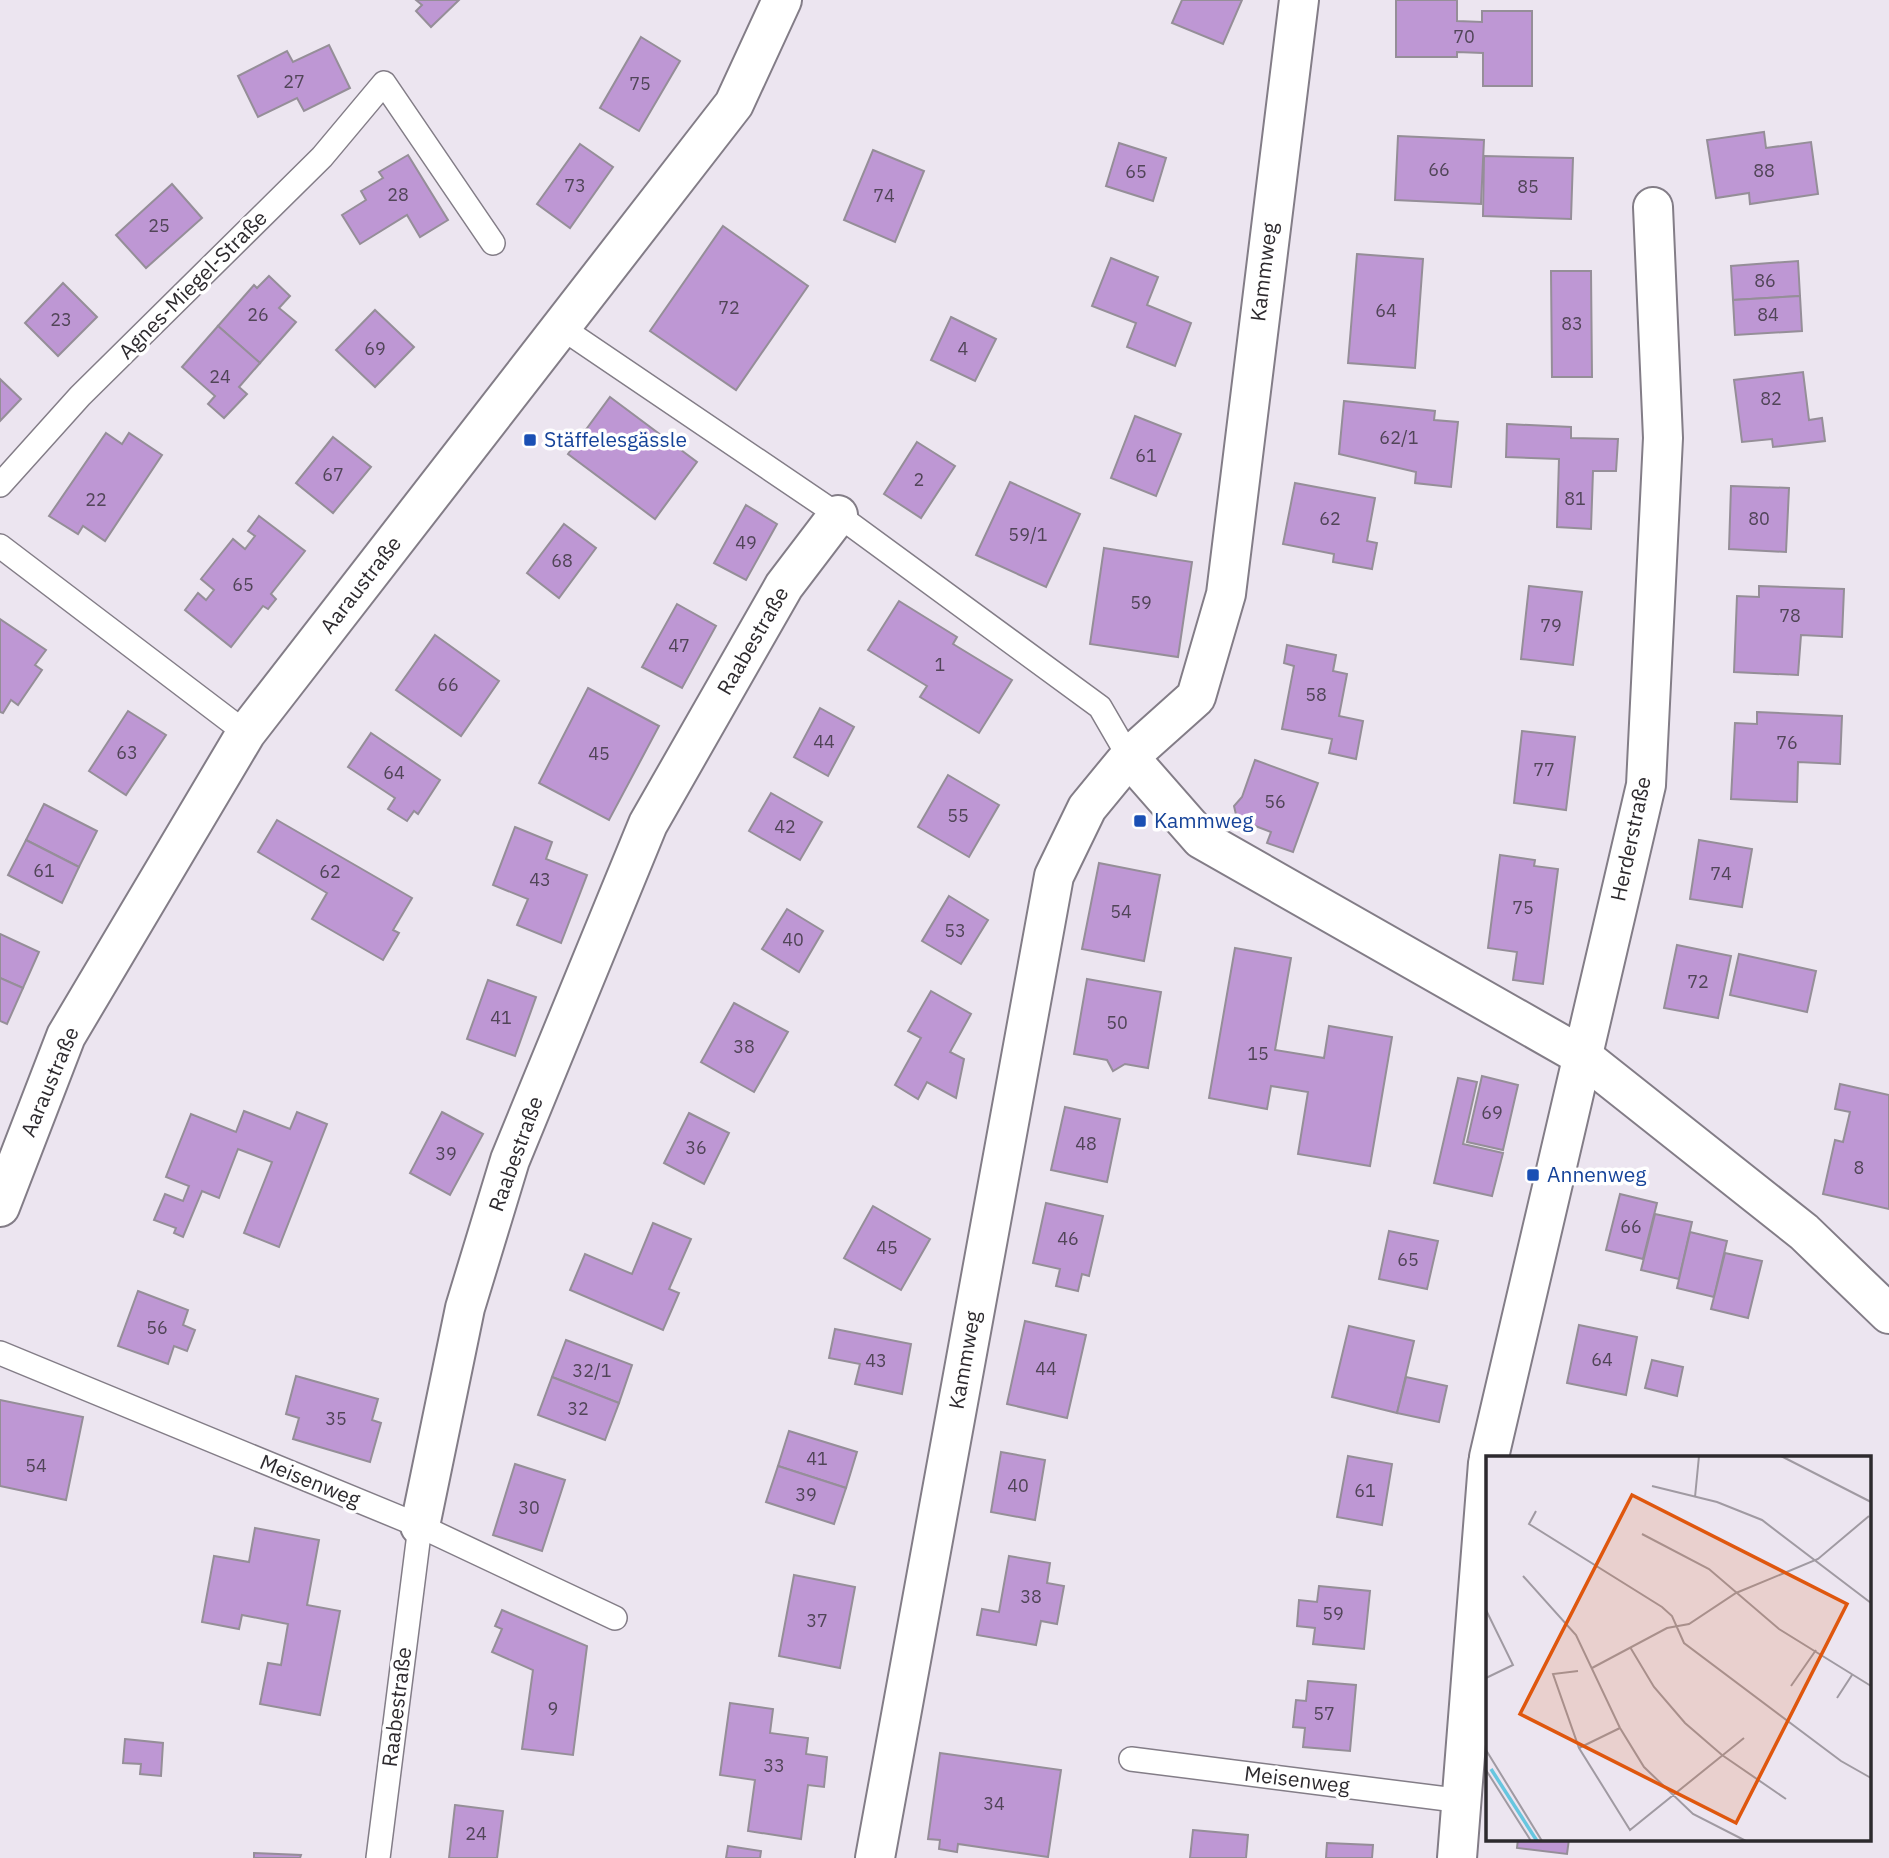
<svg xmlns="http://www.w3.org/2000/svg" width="1889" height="1858" font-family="'IBM Plex Sans',sans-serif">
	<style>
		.building { fill: #be97d4; stroke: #958e98; stroke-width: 2 }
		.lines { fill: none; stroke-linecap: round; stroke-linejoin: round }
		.service-casing { stroke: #837d87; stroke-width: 26 }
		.minor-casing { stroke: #837d87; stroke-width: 42 }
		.service { stroke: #fff; stroke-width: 23 }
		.minor { stroke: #fff; stroke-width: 38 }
		.transit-dot { fill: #1a4fb4; stroke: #fff; stroke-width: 2.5 }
		.labels { text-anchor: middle; stroke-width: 7; stroke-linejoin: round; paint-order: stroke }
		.number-label { font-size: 18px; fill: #514558 }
		.street-label { font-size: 21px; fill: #2d2a2e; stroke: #fff }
		.transit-label { font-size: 21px; fill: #164399; stroke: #fff; text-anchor: start }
		.inset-river { fill: none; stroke: #67c6df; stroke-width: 3.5 }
		.inset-road { fill: none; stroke: #a09aa2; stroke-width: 2 }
		.view { fill: #df570e; fill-opacity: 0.15; stroke: #df570e; stroke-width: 3.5 }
		.inset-edge { fill: none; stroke: #2d2a2e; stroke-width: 3.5 }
	</style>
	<rect width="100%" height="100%" fill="#ece5f0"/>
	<g class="building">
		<path d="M416,0h43l-28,27 -15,-16 6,-6z"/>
		<path d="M1182,0h60l-19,44 -51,-21z"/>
		<path d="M1396,0h61v21l25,1v-11h50v75h-49v-33l-26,-1v5h-61z"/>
		<path d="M641,37l39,24 -41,70 -39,-23z"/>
		<path d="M329,45l21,43 -46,23 -7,-13 -39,19 -20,-41 49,-25 6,11z"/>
		<path d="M1764,132l2,16 45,-6 7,52 -68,10 -1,-11 -33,5 -9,-58z"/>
		<path d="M1398,136l86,4 -3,64 -86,-4z"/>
		<path d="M1119,143l47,15 -13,43 -47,-15z"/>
		<path d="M580,144l33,23 -43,61 -33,-24z"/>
		<path d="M873,150l51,21 -29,71 -51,-22z"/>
		<path d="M408,155l40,65 -28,17 -13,-22 -47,29 -18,-29 24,-15 -5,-9 22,-13 -4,-6z"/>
		<path d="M1484,156l89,2 -2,61 -88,-3z"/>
		<path d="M172,184l30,34 -56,50 -30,-33z"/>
		<path d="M723,226l85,60 -72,104 -86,-59z"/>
		<path d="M1357,254l66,5 -8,109 -67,-5z"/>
		<path d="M1111,258l47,19 -11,28 44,18 -16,43 -48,-19 9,-24 -44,-17z"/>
		<path d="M1798,261l2,35 -67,4 -2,-34z"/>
		<path d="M1551,271h40l1,106h-40z"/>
		<path d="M269,276l21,20 -11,12 17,14 -36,41 -42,-37 36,-41 3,3z"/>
		<path d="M63,283l34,34 -39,39 -33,-33z"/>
		<path d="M1800,296l2,35 -67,4 -2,-35z"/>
		<path d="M375,310l39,37 -39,40 -39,-37z"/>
		<path d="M951,317l45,22 -21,42 -44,-21z"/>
		<path d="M218,326l42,37 -21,24 8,7 -23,24 -16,-14 7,-8 -33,-29z"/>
		<path d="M1803,372l6,48 13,-2 3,23 -52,6 -1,-8 -30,3 -8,-62z"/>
		<path d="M0,379l21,20 -21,22z"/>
		<path d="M610,397l87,65 -42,57 -87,-65z"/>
		<path d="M1344,401l91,10 -1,9 24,2 -7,65 -36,-4 1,-11 -77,-18z"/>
		<path d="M1135,416l46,18 -25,62 -45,-18z"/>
		<path d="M1507,424l64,3v11l47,1 -2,32h-23l-2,58 -34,-2 2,-68 -53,-2z"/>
		<path d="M106,433l16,11 7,-11 33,22 -57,86 -22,-15 -5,8 -29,-18z"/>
		<path d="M333,437l38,30 -38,46 -37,-30z"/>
		<path d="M917,442l38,24 -34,52 -37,-24z"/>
		<path d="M1010,482l70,32 -34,73 -70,-32z"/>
		<path d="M1295,483l80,15 -8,43 10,2 -5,26 -39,-7 1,-8 -51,-10z"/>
		<path d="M1731,486l58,2 -3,64 -57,-3z"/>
		<path d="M746,505l31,19 -31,56 -32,-17z"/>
		<path d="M259,516l46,35 -34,43 5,5 -8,10 -5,-3 -32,41 -46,-37 13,-17 8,7 8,-10 -13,-11 32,-40 12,10 10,-13 -7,-5z"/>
		<path d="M564,524l32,24 -37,50 -32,-25z"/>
		<path d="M1104,548l88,14 -14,95 -88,-13z"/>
		<path d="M1529,586l53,6 -9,73 -52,-6z"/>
		<path d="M1759,586l85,3 -2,48 -41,-2 -3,40 -64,-3 3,-76 22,1z"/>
		<path d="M899,601l58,36 -4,7 59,36 -33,53 -59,-36 7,-11 -59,-36z"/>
		<path d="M677,604l39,22 -34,62 -40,-21z"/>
		<path d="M0,619l46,31 -11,15 7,5 -24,35 -7,-5 -8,13 -3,-1z"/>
		<path d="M435,635l64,46 -38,55 -65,-46z"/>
		<path d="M1287,645l49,10 -3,16 14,3 -8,42 24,5 -7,38 -27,-6 3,-14 -50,-10 12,-63 -10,-3z"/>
		<path d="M588,688l71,38 -50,94 -70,-37z"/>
		<path d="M820,708l34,19 -26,49 -34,-19z"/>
		<path d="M128,711l38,24 -40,60 -37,-24z"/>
		<path d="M1757,712l85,4 -2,48 -42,-2 -1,40 -66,-3 4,-76 22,1z"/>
		<path d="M1522,731l53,6 -9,73 -52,-7z"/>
		<path d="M371,733l69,47 -22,34 -4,-3 -7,10 -19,-12 7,-11 -47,-31z"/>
		<path d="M1255,760l63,23 -25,69 -26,-9 4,-11 -34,-13 -3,-13 8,-9z"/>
		<path d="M948,775l51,30 -30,52 -51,-30z"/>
		<path d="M771,793l51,29 -22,38 -51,-29z"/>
		<path d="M44,804l53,27 -18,36 -53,-27z"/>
		<path d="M277,820l135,78 -19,32 6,3 -16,27 -71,-41 15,-26 -69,-41z"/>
		<path d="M515,827l37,15 -6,17 41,16 -26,68 -44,-18 11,-26 -35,-14z"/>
		<path d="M26,840l53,27 -17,36 -54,-28z"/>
		<path d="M1699,840l53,9 -10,58 -52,-8z"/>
		<path d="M1500,855l35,5 -1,6 24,3 -15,115 -30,-4 4,-28 -29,-4z"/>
		<path d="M1099,863l61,12 -16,86 -62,-12z"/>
		<path d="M949,896l39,24 -27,44 -39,-23z"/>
		<path d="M787,909l36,22 -24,41 -37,-23z"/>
		<path d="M0,934l39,18 -16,36 -23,-10z"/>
		<path d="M1677,945l54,11 -13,62 -54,-10z"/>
		<path d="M1235,948l56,10 -16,92 49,8 5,-32 63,11 -22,129 -72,-12 10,-62 -37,-6 -4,23 -58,-11z"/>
		<path d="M1739,954l77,17 -9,41 -77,-17z"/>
		<path d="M0,978l23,10 -16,36 -7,-3z"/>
		<path d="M1087,979l74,13 -13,76 -23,-4 -12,7 -6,-11 -33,-6z"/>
		<path d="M488,980l48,17 -21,59 -48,-17z"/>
		<path d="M931,991l40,23 -21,38 14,7 -8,39 -29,-16 -9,17 -23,-14 26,-47 -13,-7z"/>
		<path d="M734,1003l54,29 -34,60 -53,-30z"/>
		<path d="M1482,1076l36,9 -15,65 -36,-8z"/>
		<path d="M1458,1078l19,4 -14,62 40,9 -11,43 -58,-13z"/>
		<path d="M1840,1084l49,11v114l-66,-15 12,-54 8,2 7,-30 -15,-3z"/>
		<path d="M1065,1107l55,12 -13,63 -56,-12z"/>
		<path d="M244,1111l46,18 7,-17 30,12 -48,123 -35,-14 28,-71 -34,-13 -19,49 -17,-7 -19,46 -9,-4 2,-5 -22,-8 11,-26 18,7 6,-15 -23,-9 25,-63 45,18z"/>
		<path d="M442,1112l41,22 -33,61 -40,-22z"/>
		<path d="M689,1113l40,20 -25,51 -40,-21z"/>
		<path d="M1620,1194l37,9 -14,56 -37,-9z"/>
		<path d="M1046,1203l57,13 -14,60 -7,-2 -4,17 -22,-5 4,-17 -27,-6z"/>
		<path d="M873,1206l57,33 -29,51 -57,-32z"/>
		<path d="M1655,1214l37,8 -13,57 -38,-9z"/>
		<path d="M653,1223l38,16 -22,50 10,4 -16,37 -93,-40 15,-36 47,20z"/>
		<path d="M1389,1231l49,10 -11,48 -48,-10z"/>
		<path d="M1690,1232l37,9 -13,56 -37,-9z"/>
		<path d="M1725,1253l37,8 -14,57 -37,-9z"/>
		<path d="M138,1291l50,19 -5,15 12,5 -8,21 -13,-5 -6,18 -50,-18z"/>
		<path d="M1025,1321l61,14 -19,83 -60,-14z"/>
		<path d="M1579,1325l58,12 -11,58 -59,-12z"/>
		<path d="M1349,1326l65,15 -17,72 -65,-16z"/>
		<path d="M835,1329l76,15 -9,50 -47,-10 5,-20 -31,-6z"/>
		<path d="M566,1340l66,25 -13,38 -67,-26z"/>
		<path d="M1652,1360l31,7 -6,29 -32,-8z"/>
		<path d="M296,1376l82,23 -6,21 9,3 -11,39 -77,-23 6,-21 -13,-4z"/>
		<path d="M552,1377l67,26 -14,37 -67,-25z"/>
		<path d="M1406,1377l41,9 -8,36 -42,-9z"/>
		<path d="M0,1400l83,17 -17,83 -66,-14z"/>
		<path d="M789,1431l68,21 -11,36 -68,-22z"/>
		<path d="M1001,1452l44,8 -10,60 -44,-8z"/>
		<path d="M1348,1456l44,8 -10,61 -45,-8z"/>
		<path d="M515,1464l50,16 -23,71 -49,-16z"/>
		<path d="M778,1466l68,22 -12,36 -68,-22z"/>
		<path d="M255,1528l64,12 -12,65 33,6 -20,104 -60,-11 8,-41 13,2 7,-41 -46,-9 -3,14 -37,-7 12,-66 35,6z"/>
		<path d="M1009,1556l41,7 -3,20 17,3 -7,38 -16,-3 -5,24 -59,-10 5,-26 17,3z"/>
		<path d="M794,1575l61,12 -15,81 -61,-12z"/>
		<path d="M1319,1586l51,5 -6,58 -51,-5 2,-16 -18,-2 2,-26 18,2z"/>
		<path d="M502,1610l85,36 -14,109 -51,-6 11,-79 -41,-18 10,-23 -7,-3z"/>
		<path d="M1308,1681l48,4 -6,66 -47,-4 2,-19 -12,-1 3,-27 10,1z"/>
		<path d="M730,1703l43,6 -3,24 38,5 -2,16 21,3 -3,30 -16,-2 -7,54 -53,-8 7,-51 -35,-5z"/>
		<path d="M125,1739l38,4 -2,33 -21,-2 1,-10 -18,-1z"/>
		<path d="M940,1753l121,17 -13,87 -90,-13 -1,8 -18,-3 1,-9 -12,-1z"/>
		<path d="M455,1805l48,6 -6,47h-48z"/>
		<path d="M1193,1830l55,5 -2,23h-56z"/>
		<path d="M1518,1839h51l-2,15 -50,-6z"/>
		<path d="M1327,1843l46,2 -1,13h-46z"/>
		<path d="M728,1846l33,5 -1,7h-34z"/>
		<path d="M254,1853l47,2 -1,3h-46z"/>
	</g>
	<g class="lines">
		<g class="service-casing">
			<g id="service">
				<path d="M562,328l276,187 262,192 29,50"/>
				<path d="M0,485l80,-89 242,-239 62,-74 109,160"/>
				<path d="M0,546l246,187"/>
				<path d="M0,1353l420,173 195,92"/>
				<path d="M1131,1759l332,42"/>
				<path d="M378,1858l42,-332"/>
			</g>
		</g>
		<g class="minor-casing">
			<g id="minor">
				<path d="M1129,757l72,82 381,217 222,176 85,82"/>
				<path d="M0,1207l66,-171 180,-303 488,-629 48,-104"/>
				<path d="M1489,1457l157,-672 17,-347 -10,-231"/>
				<path d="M420,1526l45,-218 45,-148 138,-336 136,-238 54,-71"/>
				<path d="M875,1858l179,-982 33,-68 42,-51 67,-60 30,-103 73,-594"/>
				<path d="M1457,1858l31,-395"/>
			</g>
		</g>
		<use href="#service" class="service"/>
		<use href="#minor" class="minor"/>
	</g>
	<g class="transit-dot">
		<rect x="523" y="433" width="14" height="14" rx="3.5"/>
		<rect x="1133" y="814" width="14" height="14" rx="3.5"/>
		<rect x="1526" y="1168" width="14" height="14" rx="3.5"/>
	</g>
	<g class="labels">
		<g class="number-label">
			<text x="1464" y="43">70</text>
			<text x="294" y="88">27</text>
			<text x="640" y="90">75</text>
			<text x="1439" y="176">66</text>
			<text x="1764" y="177">88</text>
			<text x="1136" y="178">65</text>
			<text x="575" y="192">73</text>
			<text x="1528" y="193">85</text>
			<text x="398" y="201">28</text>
			<text x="884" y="202">74</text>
			<text x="159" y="232">25</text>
			<text x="1765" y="287">86</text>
			<text x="729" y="314">72</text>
			<text x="1386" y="317">64</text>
			<text x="258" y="321">26</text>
			<text x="1768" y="321">84</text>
			<text x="61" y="326">23</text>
			<text x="1572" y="330">83</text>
			<text x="375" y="355">69</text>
			<text x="963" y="355">4</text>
			<text x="220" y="383">24</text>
			<text x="1771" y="405">82</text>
			<text x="1399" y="444">62/1</text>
			<text x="1146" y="462">61</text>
			<text x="333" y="481">67</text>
			<text x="919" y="486">2</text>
			<text x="1575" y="505">81</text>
			<text x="96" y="506">22</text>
			<text x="1330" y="525">62</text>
			<text x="1759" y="525">80</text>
			<text x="1028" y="541">59/1</text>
			<text x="746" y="549">49</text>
			<text x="562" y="567">68</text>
			<text x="243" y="591">65</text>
			<text x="1141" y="609">59</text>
			<text x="1790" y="622">78</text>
			<text x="1551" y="632">79</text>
			<text x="679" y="652">47</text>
			<text x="940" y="671">1</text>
			<text x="448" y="691">66</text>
			<text x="1316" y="701">58</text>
			<text x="824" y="748">44</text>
			<text x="1787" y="749">76</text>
			<text x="127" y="759">63</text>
			<text x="599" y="760">45</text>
			<text x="1544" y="776">77</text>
			<text x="394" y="779">64</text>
			<text x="1275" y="808">56</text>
			<text x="958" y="822">55</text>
			<text x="785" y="833">42</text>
			<text x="44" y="877">61</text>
			<text x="330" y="878">62</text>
			<text x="1721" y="880">74</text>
			<text x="540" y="886">43</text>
			<text x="1523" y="914">75</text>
			<text x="1121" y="918">54</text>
			<text x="955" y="937">53</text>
			<text x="793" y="946">40</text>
			<text x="1698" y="988">72</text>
			<text x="501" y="1024">41</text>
			<text x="1117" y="1029">50</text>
			<text x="744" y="1053">38</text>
			<text x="1258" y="1060">15</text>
			<text x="1492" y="1119">69</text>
			<text x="1086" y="1150">48</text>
			<text x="696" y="1154">36</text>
			<text x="446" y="1160">39</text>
			<text x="1859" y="1174">8</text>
			<text x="1631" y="1233">66</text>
			<text x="1068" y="1245">46</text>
			<text x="887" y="1254">45</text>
			<text x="1408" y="1266">65</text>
			<text x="157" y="1334">56</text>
			<text x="1602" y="1366">64</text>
			<text x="876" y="1367">43</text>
			<text x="1046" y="1375">44</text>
			<text x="592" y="1377">32/1</text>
			<text x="578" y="1415">32</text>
			<text x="336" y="1425">35</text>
			<text x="817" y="1465">41</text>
			<text x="36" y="1472">54</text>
			<text x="1018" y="1492">40</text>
			<text x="1365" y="1497">61</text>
			<text x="806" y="1501">39</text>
			<text x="529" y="1514">30</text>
			<text x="1031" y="1603">38</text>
			<text x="1333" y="1620">59</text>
			<text x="817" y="1627">37</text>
			<text x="553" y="1715">9</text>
			<text x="1324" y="1720">57</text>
			<text x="774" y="1772">33</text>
			<text x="994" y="1810">34</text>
			<text x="476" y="1840">24</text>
		</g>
		<g class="street-label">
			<text transform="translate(1264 272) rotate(-83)" y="7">Kammweg</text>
			<text transform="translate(193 285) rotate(-45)" y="7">Agnes-Miegel-Straße</text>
			<text transform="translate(361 585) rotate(-52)" y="7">Aaraustraße</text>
			<text transform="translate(753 641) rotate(-60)" y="7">Raabestraße</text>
			<text transform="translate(1631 839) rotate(-78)" y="7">Herderstraße</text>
			<text transform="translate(50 1082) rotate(-67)" y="7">Aaraustraße</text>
			<text transform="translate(516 1154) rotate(-70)" y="7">Raabestraße</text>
			<text transform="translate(965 1360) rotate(-80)" y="7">Kammweg</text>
			<text transform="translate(310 1481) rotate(22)" y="7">Meisenweg</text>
			<text transform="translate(397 1707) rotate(-83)" y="7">Raabestraße</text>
			<text transform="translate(1297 1780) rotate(7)" y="7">Meisenweg</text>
		</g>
		<g class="transit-label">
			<text x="544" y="447">Stäffelesgässle</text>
			<text x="1154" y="828">Kammweg</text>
			<text x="1547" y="1182">Annenweg</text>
		</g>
	</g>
	<g transform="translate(1486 1456)">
		<rect width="385" height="385" fill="#ece5f0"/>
		<path class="inset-river" d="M5,313l46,72"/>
		<path class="inset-road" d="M295,0l90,46M166,30l65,16 45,18 109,83M209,41l4,-41M385,45v40M50,55l-7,13 133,83 10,9 12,27 157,118 30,17M156,78l67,35 70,60 92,57M37,120l53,59 44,93 24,39 49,47 53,27M0,154l27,55 -27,13M144,191l24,40 31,36 37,32 64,44M106,212l75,-40 22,-4 47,-31 82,-34 51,-43M92,215l-25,3 26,74 51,82 114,-92M305,230l25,-36M351,242l15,-23M93,292l41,-20M0,294l56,91M0,314l45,71"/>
		<path class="view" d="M146,39l215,109 -111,219 -216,-109z"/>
		<rect width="385" height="385" class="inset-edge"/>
	</g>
</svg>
